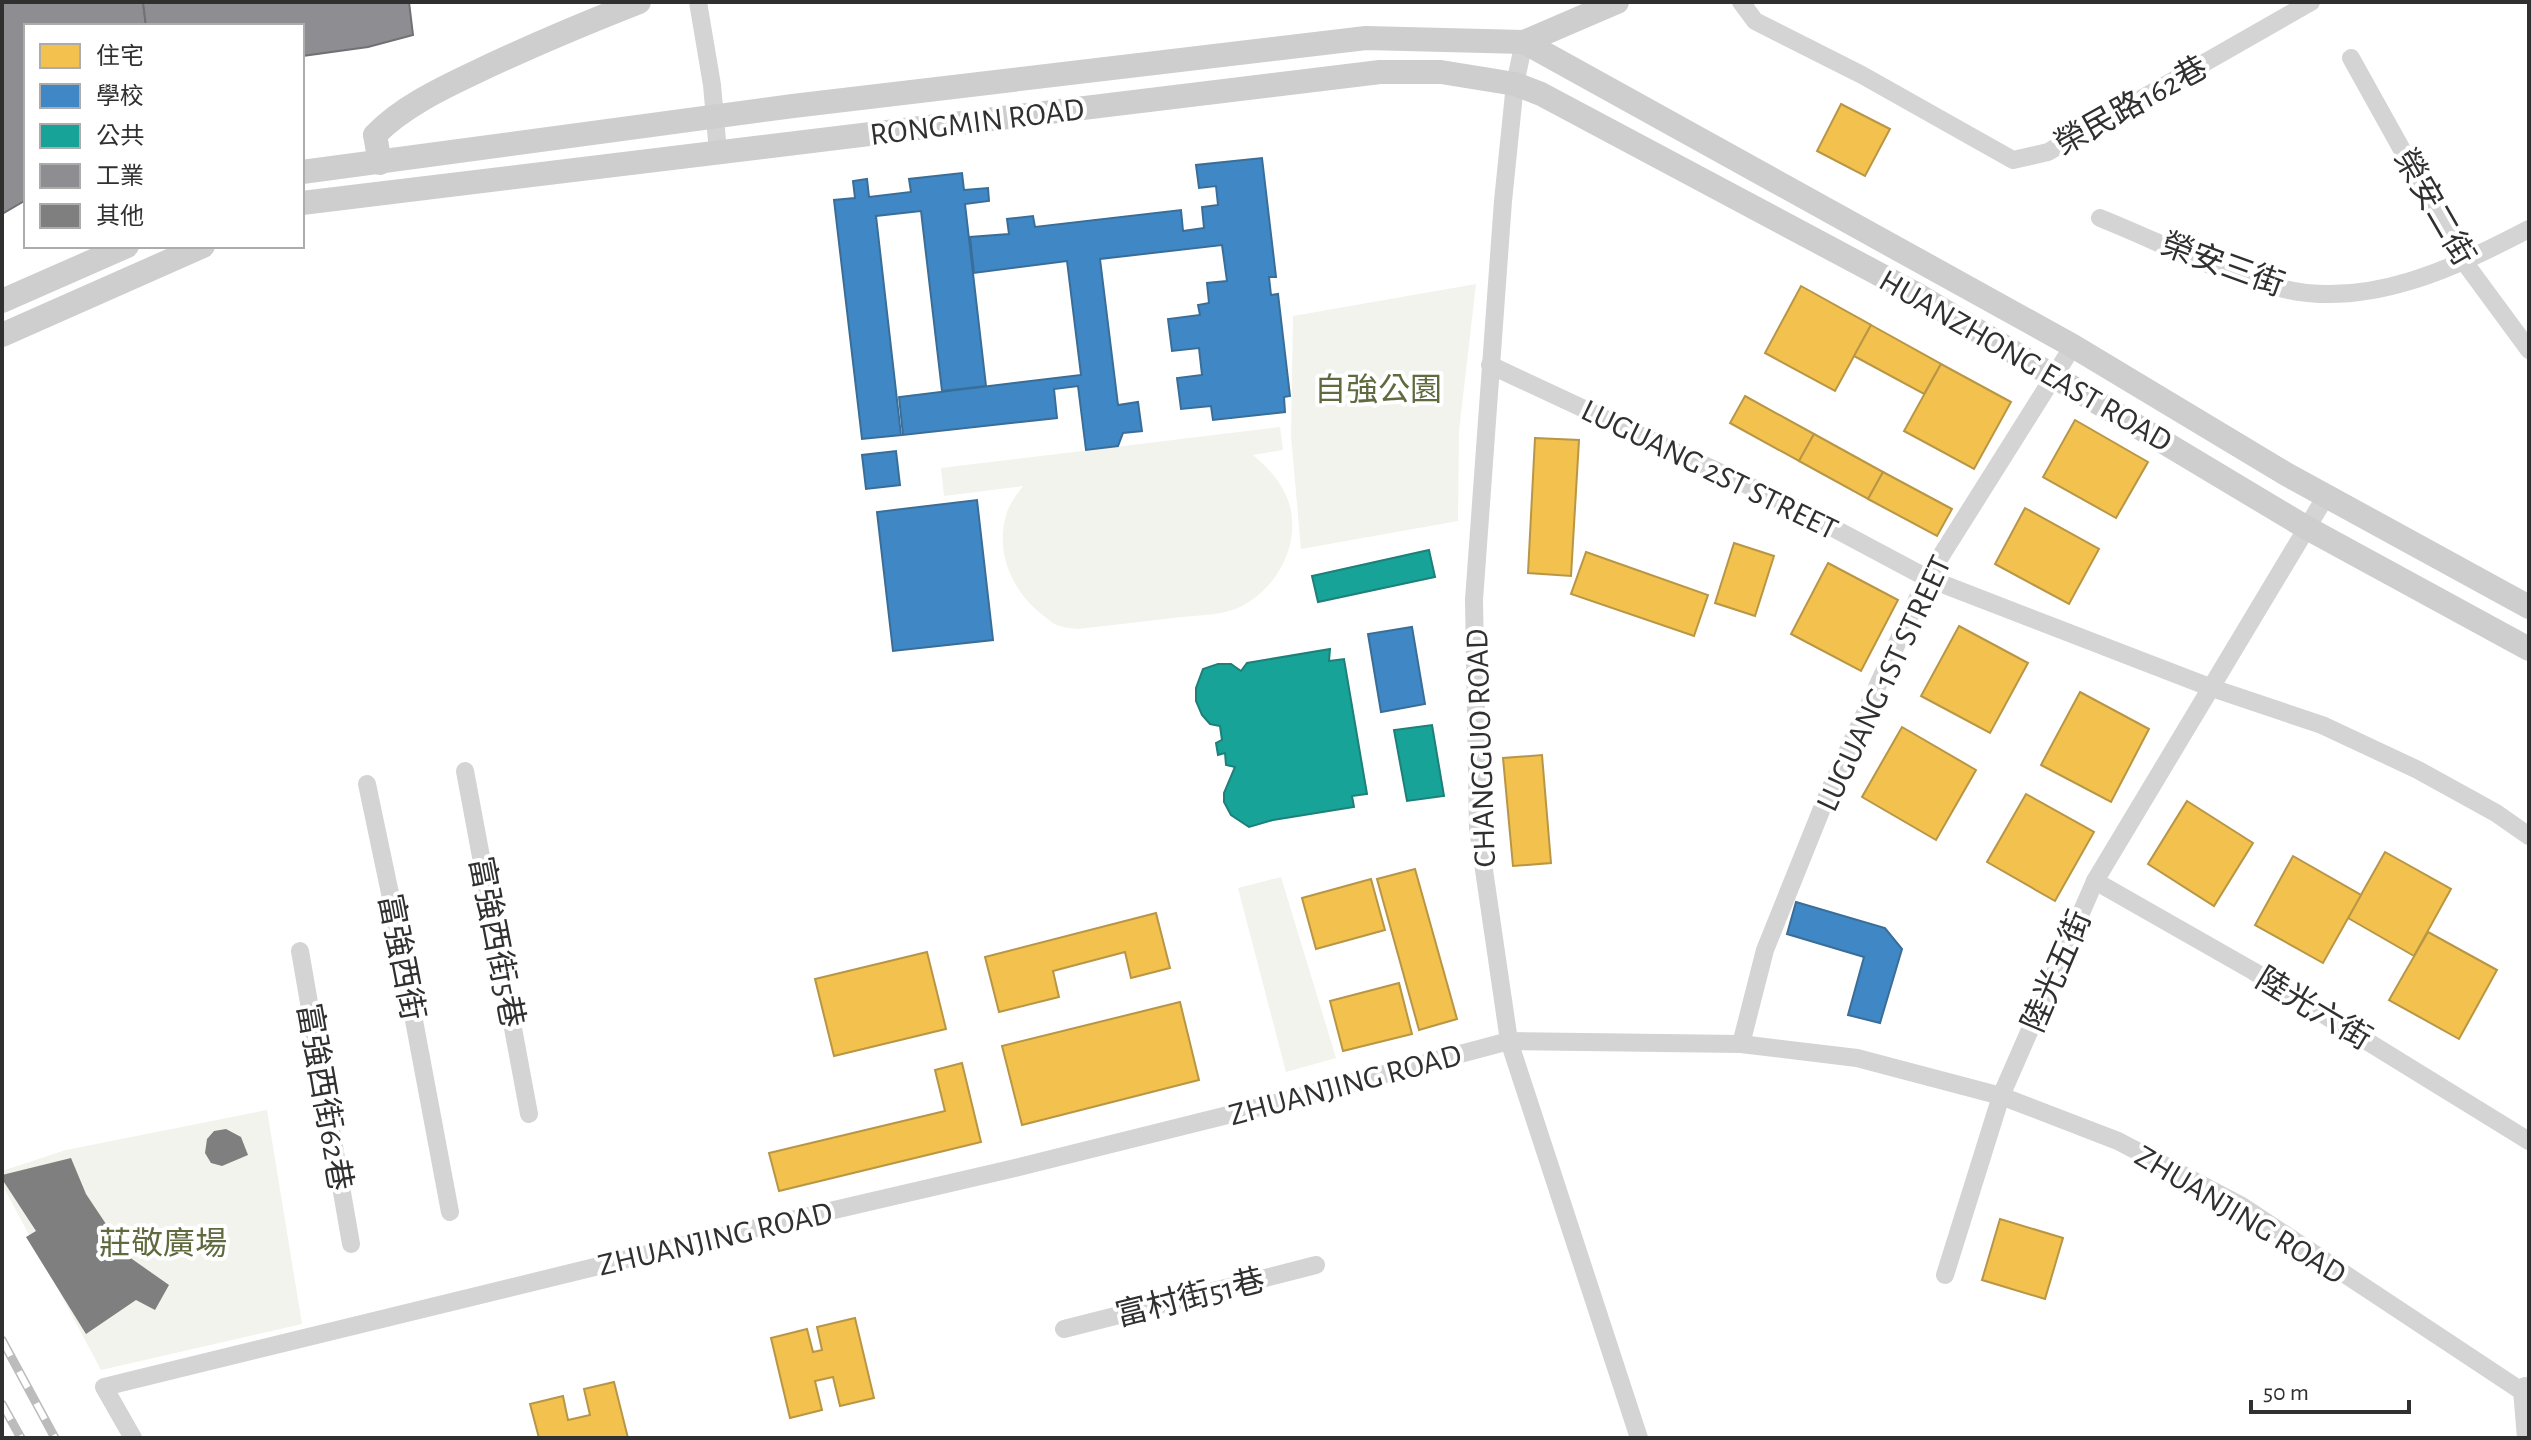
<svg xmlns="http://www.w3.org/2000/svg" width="2531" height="1440" font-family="'Alegreya Sans','Noto Sans TC',sans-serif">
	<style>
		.green { fill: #f2f3ec }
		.homes { fill: #f2c14e; stroke: #b89645; stroke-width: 2 }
		.schools { fill: #3f88c5; stroke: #3a6e98; stroke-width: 2 }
		.public { fill: #17a398; stroke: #1e8079; stroke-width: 2 }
		.industry { fill: #8d8d92; stroke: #717175; stroke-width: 2 }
		.building { fill: #7f7f7f }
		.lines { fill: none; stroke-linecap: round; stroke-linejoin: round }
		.street { stroke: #d4d4d4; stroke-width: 18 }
		.secondary { stroke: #cecece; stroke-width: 24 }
		.rail-casing { stroke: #bcbcbc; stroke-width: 9 }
		.rail { stroke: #fff; stroke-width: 6; stroke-dasharray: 18; stroke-linecap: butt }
		.labels { text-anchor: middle; stroke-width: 8; stroke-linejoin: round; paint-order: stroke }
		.street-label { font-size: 32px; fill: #303030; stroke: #fff }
		.park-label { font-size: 32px; fill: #5f6a3f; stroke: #fff }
	</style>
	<rect width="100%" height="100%" fill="#fff"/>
	<g class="green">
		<path d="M1476,284l-17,147 -1,90 -157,28 -10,-113 2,-120z"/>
		<path d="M1280,427l3,23 -30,5c25,21 42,44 39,78 -3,30 -22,58 -50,73 -17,9 -41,9 -60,11 -35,4 -69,8 -104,12 -6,-1 -13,-1 -18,-3 -6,-1 -11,-6 -16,-10 -32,-24 -50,-64 -37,-104 4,-10 10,-18 16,-26l-79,10 -3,-28z"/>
		<path d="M1281,877l55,181 -50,14 -48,-184z"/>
		<path d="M267,1110l35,214 -201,46 -99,-186v-13l64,-21z"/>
	</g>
	<g class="homes">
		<path d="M1841,104l49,25 -25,47 -48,-25z"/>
		<path d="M1801,286l70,39 -36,66 -70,-38z"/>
		<path d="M1871,325l70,39 -17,30 -70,-38z"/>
		<path d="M1941,364l70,38 -37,67 -70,-38z"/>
		<path d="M1745,396l69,38 -15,27 -69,-38z"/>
		<path d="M2075,420l73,42 -32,56 -73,-41z"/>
		<path d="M1814,434l69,38 -15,27 -69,-38z"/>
		<path d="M1535,438l44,2 -8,136 -43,-3z"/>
		<path d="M1883,472l69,37 -15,27 -69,-37z"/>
		<path d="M2025,508l74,41 -30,55 -74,-40z"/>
		<path d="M1734,543l40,13 -19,60 -40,-13z"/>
		<path d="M1586,552l122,43 -14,41 -123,-42z"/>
		<path d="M1828,563l70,37 -37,71 -70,-37z"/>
		<path d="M1959,626l69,37 -38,70 -69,-37z"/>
		<path d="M2080,692l69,37 -38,73 -70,-37z"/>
		<path d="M1902,727l74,43 -40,70 -74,-43z"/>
		<path d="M1542,755l9,108 -38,3 -10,-108z"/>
		<path d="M2026,794l68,38 -39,69 -68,-39z"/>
		<path d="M2187,801l66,42 -39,63 -66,-42z"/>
		<path d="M2385,852l66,37 -37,67 -66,-38z"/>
		<path d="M2293,856l68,39 -38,68 -68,-38z"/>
		<path d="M1415,869l42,150 -38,11 -42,-151z"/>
		<path d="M1371,879l14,51 -69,19 -14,-51z"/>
		<path d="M1156,913l14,55 -39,10 -6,-26 -72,19 6,26 -60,15 -14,-55z"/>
		<path d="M2428,932l69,38 -38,69 -70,-39z"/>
		<path d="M927,952l19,77 -112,27 -19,-77z"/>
		<path d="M1399,983l13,51 -69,17 -13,-50z"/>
		<path d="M1180,1002l19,78 -177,45 -20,-79z"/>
		<path d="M962,1063l19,79 -202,49 -10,-38 176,-42 -10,-41z"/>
		<path d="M2000,1219l63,19 -18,61 -63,-19z"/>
		<path d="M855,1318l19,80 -34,8 -7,-29 -18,4 7,29 -32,8 -19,-80 36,-9 6,23 9,-2 -5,-23z"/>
		<path d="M614,1382l14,56h-89l-9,-34 33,-8 5,24 22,-5 -6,-26z"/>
	</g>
	<g class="schools">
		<path d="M1262,158l14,119h-7l2,18 7,-1 12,102 -6,1 1,15 -72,8 -2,-14 -30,3 -4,-31 25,-3 -3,-27 -27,3 -4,-32 32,-4 -2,-10 11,-2 -2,-20 20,-2 -5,-36 -122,14 18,146 20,-3 4,29 -19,2 -5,13 -32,4 -8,-64 -24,3 3,29 -154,17 -4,-38 182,-22 -14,-114 -93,12 -4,-36 39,-3 -2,-15 26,-3 2,11 146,-17 2,21 21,-3 -2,-21 16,-2 -2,-19 -17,2 -3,-23z"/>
		<path d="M962,173l2,17 24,-2 1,13 -24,3 21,182 -44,5 -21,-180 -45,5 25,219 -39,4 -28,-239 21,-2 -2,-17 14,-2 2,18 42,-5 -2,-13z"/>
		<path d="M896,451l4,34 -34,4 -4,-34z"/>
		<path d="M977,500l16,140 -100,11 -16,-139z"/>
		<path d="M1412,627l13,77 -44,8 -13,-78z"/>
		<path d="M1796,902l89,26 17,21 -22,74 -32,-8 16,-58 -77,-23z"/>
	</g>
	<g class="public">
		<path d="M1429,550l6,27 -117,25 -6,-26z"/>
		<path d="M1330,649l-1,12 15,-2 23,135 -15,2 2,11 -81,13 -24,7 -18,-12 -7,-13v-9l11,-26 -9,-2 -1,-12 -7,2 -2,-12 6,-3 -2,-14 -10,-2 -8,-9 -6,-14v-13l7,-19 15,-5h13l10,7 6,-8z"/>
		<path d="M1432,725l12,71 -37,5 -13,-71z"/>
	</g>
	<g class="industry">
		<path d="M2,2h141l3,24h-120v174l-24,14z"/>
		<path d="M143,2h266l4,33 -45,12 -66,9v-30h-156z"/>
	</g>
	<g class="building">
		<path d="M226,1129l15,8 7,18 -26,11 -11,-3 -6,-10 2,-14 7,-8z"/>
		<path d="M71,1158l15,36 26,39 20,26 37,26 -14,25 -19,-10 -50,34 -60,-97 10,-6 -34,-52v-4z"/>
	</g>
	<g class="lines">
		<g class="street">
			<path d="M698,2l14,83 6,67"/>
			<path d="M1741,2l14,19 107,54 151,85 35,-8 263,-150"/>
			<path d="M1524,42l-9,42 -12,117 -29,399 4,229 31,212 130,397"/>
			<path d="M2351,58l114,205 64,87"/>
			<path d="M2100,218c60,24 120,56 184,71 85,20 172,-22 245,-60"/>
			<path d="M1490,365l302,141 135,72 285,110 110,37 96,45 78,43 33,23"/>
			<path d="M465,771l64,343"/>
			<path d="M367,784l24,114 59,314"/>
			<path d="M2095,881l158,90 276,170"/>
			<path d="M300,951l51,293"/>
			<path d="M1741,1044l24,-94 62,-154 100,-218 146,-232"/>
			<path d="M1945,1275l56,-179 94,-215 231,-385"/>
			<path d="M1064,1329l252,-64"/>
			<path d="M2525,1386l-3,4 4,48"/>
			<path d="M133,1438l-29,-51 597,-146 314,-73 257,-64 237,-63 232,3 116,14 144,38 117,45 124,65 287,190"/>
		</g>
		<g class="secondary">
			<path d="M1524,42l549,304 213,128 243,133"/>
			<path d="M380,163l-5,-28c26,-27 65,-46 99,-62 54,-26 109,-49 165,-71"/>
			<path d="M302,172l491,-66 573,-68 158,4 93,-40"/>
			<path d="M302,203l1078,-131h61l74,12 26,10 377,201 389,233 222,121"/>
			<path d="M2,301l125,-55"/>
			<path d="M2,335l201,-89"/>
		</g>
		<g class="rail-casing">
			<g id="rail">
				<path d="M2,1340l53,98"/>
				<path d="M2,1404l19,34"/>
			</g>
		</g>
		<use href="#rail" class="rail"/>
	</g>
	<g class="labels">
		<g class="street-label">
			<text transform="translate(2131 105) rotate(-29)" y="11">榮民路162巷</text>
			<text transform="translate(977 121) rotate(-7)" y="11">RONGMIN ROAD</text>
			<text transform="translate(2435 207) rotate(60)" y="11">榮安二街</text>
			<text transform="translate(2223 264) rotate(20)" y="11">榮安三街</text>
			<text transform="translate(2026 360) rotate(30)" y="11">HUANZHONG EAST ROAD</text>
			<text transform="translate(1710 469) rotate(26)" y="11">LUGUANG 2ST STREET</text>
			<text transform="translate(1883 683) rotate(-65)" y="11">LUGUANG 1ST STREET</text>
			<text transform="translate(1480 748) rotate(-92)" y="11">CHANGGUO ROAD</text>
			<text transform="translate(497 942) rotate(79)" y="11">富強西街5巷</text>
			<text transform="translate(402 957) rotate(79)" y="11">富強西街</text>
			<text transform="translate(2056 971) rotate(-67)" y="11">陸光五街</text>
			<text transform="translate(2314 1008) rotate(31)" y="11">陸光六街</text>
			<text transform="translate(1345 1084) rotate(-15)" y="11">ZHUANJING ROAD</text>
			<text transform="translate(325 1097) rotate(80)" y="11">富強西街62巷</text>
			<text transform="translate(2241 1214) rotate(31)" y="11">ZHUANJING ROAD</text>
			<text transform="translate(715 1238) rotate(-13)" y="11">ZHUANJING ROAD</text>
			<text transform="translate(1190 1297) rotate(-14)" y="11">富村街51巷</text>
		</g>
		<g class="park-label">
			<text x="1378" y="400">自強公園</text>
			<text x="163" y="1254">莊敬廣場</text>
		</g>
	</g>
	<rect width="2531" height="1440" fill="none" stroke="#303030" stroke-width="8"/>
	<rect x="24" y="24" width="280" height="224" fill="#ffffff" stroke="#acacac" stroke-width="2"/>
	<rect x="40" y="44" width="40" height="24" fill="#f2c14e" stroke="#acacac" stroke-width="2"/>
	<text x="96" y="64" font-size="24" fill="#303030">住宅</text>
	<rect x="40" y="84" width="40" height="24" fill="#3f88c5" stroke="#acacac" stroke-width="2"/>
	<text x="96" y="104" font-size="24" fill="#303030">學校</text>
	<rect x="40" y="124" width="40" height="24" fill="#17a398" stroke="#acacac" stroke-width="2"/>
	<text x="96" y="144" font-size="24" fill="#303030">公共</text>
	<rect x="40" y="164" width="40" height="24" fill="#8d8d92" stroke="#acacac" stroke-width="2"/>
	<text x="96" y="184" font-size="24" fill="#303030">工業</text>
	<rect x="40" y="204" width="40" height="24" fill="#7f7f7f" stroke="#acacac" stroke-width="2"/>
	<text x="96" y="224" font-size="24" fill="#303030">其他</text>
	<path d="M2251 1400v12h158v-12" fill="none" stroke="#303030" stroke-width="4"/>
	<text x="2263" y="1400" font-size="24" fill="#303030" stroke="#ffffff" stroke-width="6" paint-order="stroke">50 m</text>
</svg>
